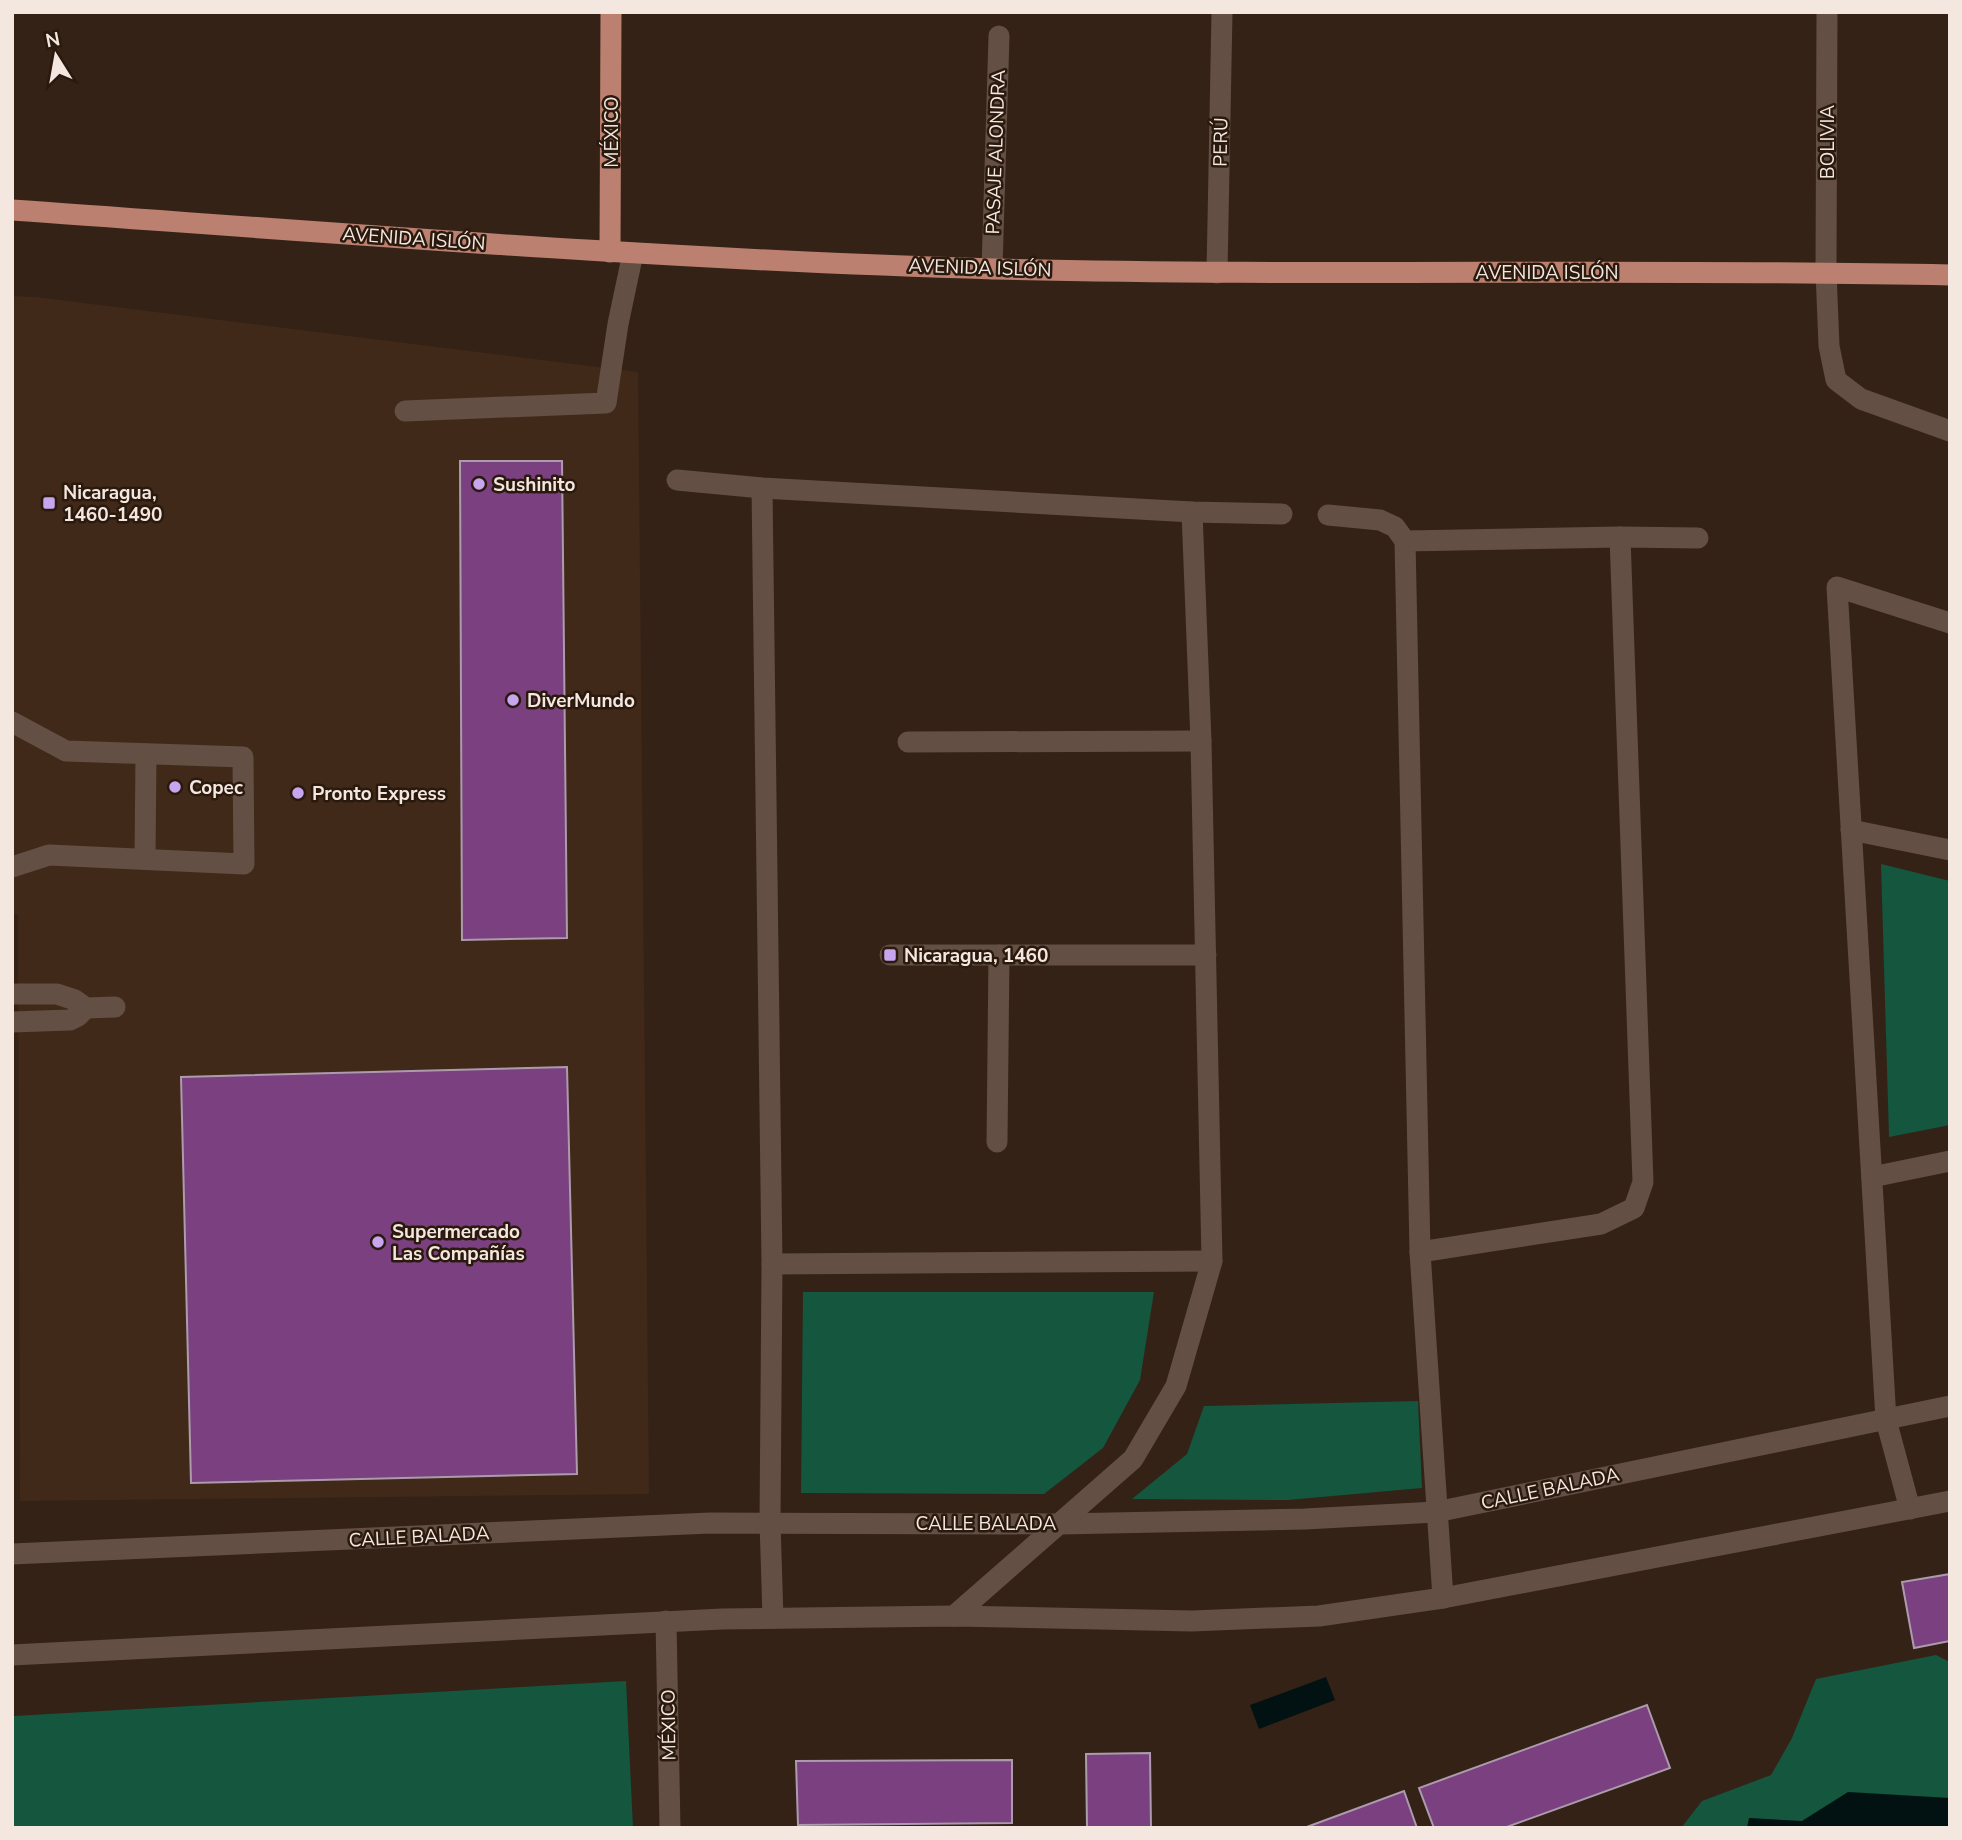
<svg xmlns="http://www.w3.org/2000/svg" width="1962" height="1840" font-family="'Nunito Sans',sans-serif">
	<style>
		.built { fill: #402919 }
		.green { fill: #14563e }
		.water { fill: #021213 }
		.building { fill: #7a407f; stroke: #ac9bad; stroke-width: 2 }
		.lines { fill: none; stroke-linecap: round; stroke-linejoin: round }
		.minor { stroke: #634f43; stroke-width: 21 }
		.major { stroke: #bb8070; stroke-width: 21 }
		.poi-dot { fill: #c8a6ef; stroke: #2a190d; stroke-width: 2.5 }
		.labels { text-anchor: middle; stroke-width: 5; stroke-linejoin: round; paint-order: stroke }
		.street-label { font-size: 19px; fill: #f4e7e0; stroke: #2a190d }
		.poi-label { font-size: 19px; font-weight: bold; fill: #f4e7e0; stroke: #2a190d; text-anchor: start }
	</style>
	<rect width="100%" height="100%" fill="#342217"/>
	<path class="built" d="M12,296l23,1 603,75 11,1122 -629,7 -2,-586 -6,-2z"/>
	<g class="green">
		<path d="M1881,864l69,17v244l-61,12z"/>
		<path d="M803,1292h351l-14,88 -37,68 -59,46 -243,-1z"/>
		<path d="M1418,1401l4,87 -134,12 -156,-1 55,-45 17,-48z"/>
		<path d="M1936,1655l14,7v166h-269l21,-27 69,-26 21,-37 24,-59z"/>
		<path d="M626,1681l7,147h-621l2,-112z"/>
	</g>
	<g class="water">
		<path d="M1326,1677l9,23 -76,29 -9,-24z"/>
		<path d="M1848,1792l102,6v30h-203l2,-10 53,3z"/>
	</g>
	<g class="building">
		<path d="M460,461h102l5,477 -105,2z"/>
		<path d="M567,1067l10,407 -386,9 -10,-406z"/>
		<path d="M1950,1574v67l-36,7 -12,-66z"/>
		<path d="M1647,1705l23,63 -166,60h-70l-15,-40z"/>
		<path d="M1150,1753l1,75h-64l-1,-74z"/>
		<path d="M1012,1760v63l-214,2 -2,-64z"/>
		<path d="M1404,1791l13,37h-113z"/>
	</g>
	<g class="lines">
		<g class="minor">
			<path d="M1827,12l-1,260 3,74 7,34 25,19 89,32"/>
			<path d="M992,269l7,-233"/>
			<path d="M1217,273l5,-261"/>
			<path d="M405,411l201,-8 12,-79 15,-71"/>
			<path d="M677,480l85,8 430,24 90,2"/>
			<path d="M762,488l10,776 -2,258 3,96"/>
			<path d="M1328,515l52,5 15,7 10,14 15,711 23,346"/>
			<path d="M1405,541l215,-4 78,1"/>
			<path d="M12,722l54,29 177,6 1,107 -195,-9 -37,12"/>
			<path d="M908,742l293,-1"/>
			<path d="M1851,830l99,20"/>
			<path d="M145,859l1,-105"/>
			<path d="M890,955h316"/>
			<path d="M12,994h45l18,6 11,8 29,-1"/>
			<path d="M12,1022l58,-2 8,-4 8,-8"/>
			<path d="M997,1142l2,-187"/>
			<path d="M1872,1177l78,-16"/>
			<path d="M1420,1252l181,-28 33,-16 9,-26 -23,-645"/>
			<path d="M772,1264l440,-3"/>
			<path d="M1910,1509l-24,-89 -49,-833 113,36"/>
			<path d="M12,1554l698,-31 350,1 245,-5 131,-7 514,-106"/>
			<path d="M954,1616l179,-157 43,-73 36,-125 -11,-520 -9,-229"/>
			<path d="M666,1621l4,207"/>
			<path d="M12,1655l710,-36 232,-3 238,5 127,-5 124,-18 507,-97"/>
		</g>
		<g class="major">
			<path d="M12,210c327,23 655,50 983,59 318,8 636,-1 955,6"/>
			<path d="M610,252l1,-240"/>
		</g>
	</g>
	<g class="poi-dot">
		<circle cx="479" cy="484" r="7"/>
		<rect x="42" y="496" width="14" height="14" rx="3.5"/>
		<circle cx="513" cy="700" r="7"/>
		<circle cx="175" cy="787" r="7"/>
		<circle cx="298" cy="793" r="7"/>
		<rect x="883" y="948" width="14" height="14" rx="3.5"/>
		<circle cx="378" cy="1242" r="7"/>
	</g>
	<g class="labels">
		<g class="street-label">
			<text transform="translate(611 132) rotate(-90)" y="7">MÉXICO</text>
			<text transform="translate(1220 142) rotate(-89)" y="7">PERÚ</text>
			<text transform="translate(1827 142) rotate(-90)" y="7">BOLIVIA</text>
			<text transform="translate(995 152) rotate(-88)" y="7">PASAJE ALONDRA</text>
			<text transform="translate(414 238) rotate(4)" y="7">AVENIDA ISLÓN</text>
			<text transform="translate(980 267) rotate(2)" y="7">AVENIDA ISLÓN</text>
			<text x="1547" y="279">AVENIDA ISLÓN</text>
			<text transform="translate(1550 1488) rotate(-12)" y="7">CALLE BALADA</text>
			<text x="986" y="1530">CALLE BALADA</text>
			<text transform="translate(419 1536) rotate(-3)" y="7">CALLE BALADA</text>
			<text transform="translate(668 1725) rotate(-91)" y="7">MÉXICO</text>
		</g>
		<g class="poi-label">
			<text x="493" y="491">Sushinito</text>
			<text x="63" y="499">Nicaragua,<tspan x="63" dy="22">1460-1490</tspan></text>
			<text x="527" y="707">DiverMundo</text>
			<text x="189" y="794">Copec</text>
			<text x="312" y="800">Pronto Express</text>
			<text x="904" y="962">Nicaragua, 1460</text>
			<text x="392" y="1238">Supermercado<tspan x="392" dy="22">Las Compañías</tspan></text>
		</g>
	</g>
	<rect width="1962" height="1840" fill="none" stroke="#f4e7e0" stroke-width="28"/>
	<g transform="translate(56 56) rotate(349)" stroke="#2a190d" stroke-width="5" paint-order="stroke">
	<path d="M0-5L12 26L0 18L-12 26Z" fill="#f4e7e0"/>
	<text y="-10" font-size="19" font-weight="bold" text-anchor="middle" fill="#f4e7e0">N</text>
	</g>
</svg>
